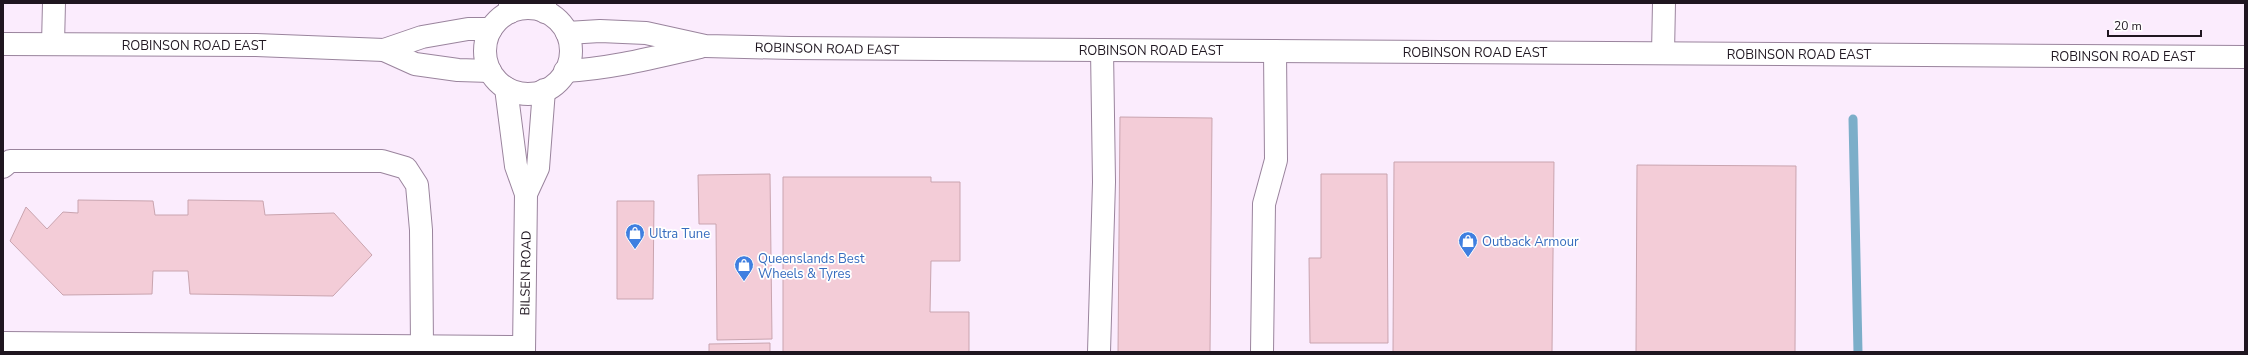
<svg xmlns="http://www.w3.org/2000/svg" width="2248" height="355" font-family="'Nunito Sans',sans-serif">
	<style>
		.lines { fill: none; stroke-linecap: round; stroke-linejoin: round }
		.stream { stroke: #7caec9; stroke-width: 9 }
		.building { fill: #f3ccd7; stroke: #c9a4af }
		.minor-casing { stroke: #9a849d; stroke-width: 24 }
		.major-casing { stroke: #9a849d; stroke-width: 24 }
		.minor { stroke: #fff; stroke-width: 22 }
		.major { stroke: #fff; stroke-width: 22 }
		.labels { text-anchor: middle; stroke-width: 3.5; stroke-linejoin: round; paint-order: stroke }
		.street-label { font-size: 13px; fill: #1f1620; stroke: #fff }
		.shop-label { font-size: 13px; fill: #366cbe; stroke: #fff; text-anchor: start }
	</style>
	<rect width="100%" height="100%" fill="#fbecfd"/>
	<g class="lines">
		<path class="stream" d="M1853,119l5,233"/>
	</g>
	<g class="building">
		<path d="M1120,117l92,1 -2,234h-92z"/>
		<path d="M1394,162h160l-2,190h-159z"/>
		<path d="M1637,165l159,1 -1,186h-159z"/>
		<path d="M770,174l2,165 -55,1 -1,-116h-17l-1,-49z"/>
		<path d="M1321,174h66l1,169h-78l-1,-85h12z"/>
		<path d="M783,177h148v5h29v79h-29l-1,51h39v40h-186z"/>
		<path d="M78,200l75,1 2,14h33v-15l75,1 2,14 69,-2 38,42 -39,41 -143,-2 -2,-23h-35l-1,23 -89,1 -53,-54 16,-34 21,22 16,-17 15,1z"/>
		<path d="M617,201h37l-1,98h-36z"/>
		<path d="M770,343v9h-61v-8z"/>
	</g>
	<g class="lines">
		<g class="minor-casing">
			<g id="minor">
				<path d="M510,3v9"/>
				<path d="M545,3v9"/>
				<path d="M53,44l1,-41"/>
				<path d="M1663,53l1,-50"/>
				<path d="M506,88l10,78 10,28 -2,158"/>
				<path d="M3,167l7,-6h372l24,7 11,17 4,45 1,116"/>
				<path d="M526,194l12,-26 6,-78"/>
				<path d="M3,343l521,4"/>
				<path d="M1099,352l5,-170 -2,-132"/>
				<path d="M1262,352l2,-148 12,-44 -1,-109"/>
			</g>
		</g>
		<g class="major-casing">
			<g id="major">
				<circle cx="528" cy="51" r="43"/>
				<path d="M567,33l33,-2 46,2 59,13 86,2 1454,9"/>
				<path d="M3,44l253,1 128,5 38,-13 46,-8h23"/>
				<path d="M384,50l31,14 43,6 32,1"/>
				<path d="M565,71c45,-2 91,-14 135,-24"/>
			</g>
		</g>
		<use href="#minor" class="minor"/>
		<use href="#major" class="major"/>
	</g>
	<defs>
		<g id="shop-pin" transform="scale(1)"><path d="M0 17L-7.5 6A9.5 9.5 0 1 1 7.5 6Z" fill="#3f7fe0" stroke="#fff"/><path d="M-5-2.5h2.3a2.7 3.5 0 0 1 5.4 0H5L5.5 6h-11ZM-1.5-2.5h3a1.5 2.3 0 0 0-3 0Z" fill="#fff"/></g>
	</defs>
	<g fill-rule="evenodd">
		<use href="#shop-pin" x="635" y="233"/>
		<use href="#shop-pin" x="1468" y="241"/>
		<use href="#shop-pin" x="744" y="265"/>
	</g>
	<g class="labels">
		<g class="street-label">
			<text x="194" y="50">ROBINSON ROAD EAST</text>
			<text transform="translate(827 48) rotate(1)" y="5">ROBINSON ROAD EAST</text>
			<text x="1151" y="55">ROBINSON ROAD EAST</text>
			<text x="1475" y="57">ROBINSON ROAD EAST</text>
			<text x="1799" y="59">ROBINSON ROAD EAST</text>
			<text x="2123" y="61">ROBINSON ROAD EAST</text>
			<text transform="translate(525 273) rotate(-89)" y="5">BILSEN ROAD</text>
		</g>
		<g class="shop-label">
			<text x="649" y="238">Ultra Tune</text>
			<text x="1482" y="246">Outback Armour</text>
			<text x="758" y="263">Queenslands Best<tspan x="758" dy="15">Wheels &amp; Tyres</tspan></text>
		</g>
	</g>
	<rect width="2248" height="355" fill="none" stroke="#1f1620" stroke-width="8"/>
	<path d="M2108 30v6h93v-6" fill="none" stroke="#1f1620" stroke-width="2"/>
	<text x="2114" y="30" font-size="12" fill="#1f1620" stroke="#ffffff" stroke-width="3" paint-order="stroke">20 m</text>
</svg>
